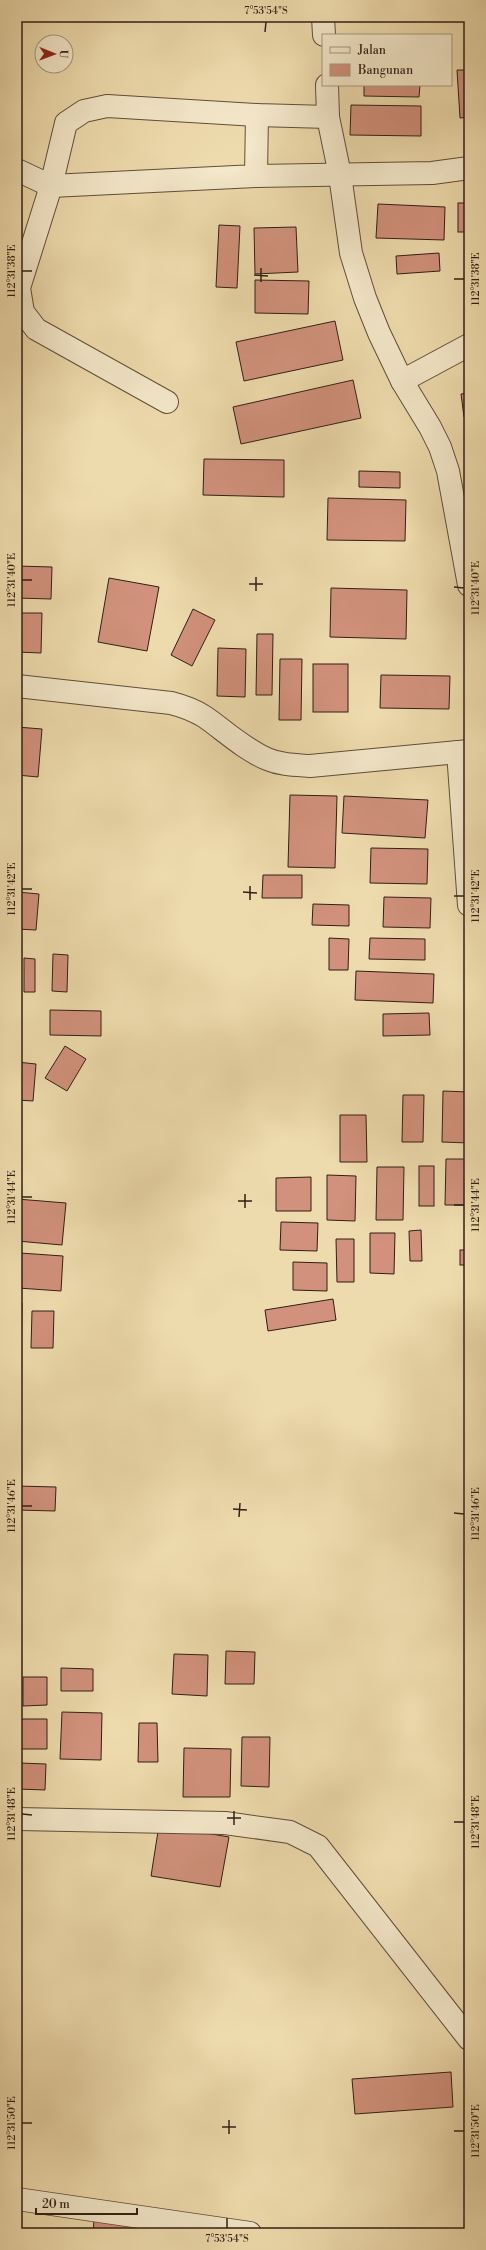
<svg xmlns="http://www.w3.org/2000/svg" width="486" height="2250" font-family="'Libre Bodoni',serif">
	<style>
		.building { fill: #d1917c; stroke: #311f14 }
		.lines { fill: none; stroke-linecap: round; stroke-linejoin: round }
		.minor-casing { stroke: #604e3a; stroke-width: 24 }
		.minor { stroke: #f4e8ca; stroke-width: 22 }
		.ticks { fill: none; stroke: #311f14; stroke-width: 1.5 }
		.neatline { fill: none; stroke: #311f14; stroke-width: 1.5 }
		.ticks-label { font-size: 10px; text-anchor: middle; fill: #311f14 }
	</style>
	<rect width="100%" height="100%" fill="#eedbad"/>
	<filter id="stains"><feTurbulence type="fractalNoise" baseFrequency=".005" numOctaves="4"/><feColorMatrix values="0 0 0 0 .2 0 0 0 0 .09 0 0 0 0 .02 0 0 0 .5 -.17"/></filter>
	<radialGradient id="worn" r=".72"><stop offset=".6" stop-color="#630" stop-opacity="0"/><stop offset="1" stop-color="#630" stop-opacity=".3"/></radialGradient>
	<g class="building">
		<path d="M457,70h12v47l-9,1z"/>
		<path d="M364,85h56l-1,12 -55,-1z"/>
		<path d="M351,105l70,1v30l-71,-1z"/>
		<rect x="458" y="203" width="11" height="29"/>
		<path d="M378,204l67,3 -1,33 -68,-2z"/>
		<path d="M219,225l21,1 -3,62 -21,-1z"/>
		<path d="M296,227l2,45 -43,2 -1,-46z"/>
		<path d="M439,253l1,18 -43,3 -1,-18z"/>
		<path d="M255,280l54,1 -1,33 -53,-1z"/>
		<path d="M335,321l8,39 -99,21 -8,-39z"/>
		<path d="M353,380l8,38 -120,26 -8,-37z"/>
		<path d="M469,393v23l-5,1 -3,-23z"/>
		<path d="M204,459l80,1v37l-81,-2z"/>
		<path d="M359,471l41,1v16l-41,-1z"/>
		<path d="M328,498l78,2 -1,41 -78,-1z"/>
		<path d="M17,566l35,1 -1,32 -34,-1z"/>
		<path d="M109,578l50,9 -12,64 -49,-9z"/>
		<path d="M331,588l76,2 -1,49 -76,-2z"/>
		<path d="M193,609l22,11 -23,46 -21,-11z"/>
		<path d="M17,613h25l-1,40 -24,-1z"/>
		<path d="M257,634h16l-1,61h-16z"/>
		<path d="M218,648l28,1 -1,48 -28,-1z"/>
		<path d="M280,659h22l-1,61h-22z"/>
		<rect x="313" y="664" width="35" height="48"/>
		<path d="M381,675l69,1 -1,33 -69,-1z"/>
		<path d="M17,727l25,2 -4,48 -21,-2z"/>
		<path d="M290,795l47,1 -2,72 -47,-1z"/>
		<path d="M344,796l84,4 -3,38 -83,-5z"/>
		<path d="M371,848l57,1 -1,35 -57,-1z"/>
		<path d="M263,875h39v23h-40z"/>
		<path d="M17,892l22,2 -3,36 -19,-1z"/>
		<path d="M384,897l47,1 -1,30 -47,-1z"/>
		<path d="M313,904l36,1v21l-37,-1z"/>
		<path d="M329,938l20,1 -1,31h-19z"/>
		<path d="M370,938l55,1v21l-56,-1z"/>
		<path d="M53,954l15,1 -1,37 -15,-1z"/>
		<path d="M24,958l11,1v33h-11z"/>
		<path d="M356,971l78,3 -1,29 -78,-3z"/>
		<path d="M50,1010l51,1v25l-51,-1z"/>
		<path d="M429,1013l1,22 -47,1v-22z"/>
		<path d="M65,1046l21,13 -19,32 -22,-13z"/>
		<path d="M17,1062l19,2 -3,37 -16,-1z"/>
		<path d="M443,1091l26,1v51l-27,-1z"/>
		<path d="M403,1095h21l-1,47h-21z"/>
		<path d="M340,1115h26l1,47h-27z"/>
		<path d="M446,1159h23v46h-24z"/>
		<rect x="419" y="1166" width="15" height="40"/>
		<path d="M377,1167h27l-1,53h-27z"/>
		<path d="M327,1175l29,1 -1,45 -28,-1z"/>
		<path d="M311,1177v34h-35v-33z"/>
		<path d="M17,1199l49,4 -4,42 -45,-4z"/>
		<path d="M281,1222l37,1 -1,28 -37,-1z"/>
		<path d="M421,1230l1,31h-12l-1,-30z"/>
		<path d="M370,1233h25l-1,41 -24,-1z"/>
		<path d="M336,1239h18v43h-17z"/>
		<rect x="460" y="1250" width="9" height="15"/>
		<path d="M20,1253l43,3 -2,35 -43,-3z"/>
		<path d="M293,1262l34,1v28l-34,-1z"/>
		<path d="M333,1299l3,21 -68,11 -3,-21z"/>
		<path d="M17,1303h5l-1,64h-4z"/>
		<path d="M32,1311h22l-1,37h-22z"/>
		<path d="M17,1486l39,1 -1,24 -38,-1z"/>
		<path d="M226,1651l29,1 -1,32h-29z"/>
		<path d="M174,1654l34,1 -1,41 -35,-2z"/>
		<path d="M61,1668l32,1v22h-32z"/>
		<path d="M23,1677h24v28l-24,1z"/>
		<path d="M62,1712l40,1 -1,47 -41,-1z"/>
		<path d="M20,1719h27v30h-28z"/>
		<path d="M139,1723h18l1,39h-20z"/>
		<path d="M242,1737h28l-1,50 -28,-1z"/>
		<path d="M184,1748l47,1 -1,48h-47z"/>
		<path d="M19,1763l27,1 -1,26 -27,-1z"/>
		<path d="M159,1825l70,12 -9,50 -69,-11z"/>
		<path d="M451,2072l2,35 -98,7 -3,-35z"/>
		<path d="M94,2219l48,1v13h-49z"/>
	</g>
	<g class="lines">
		<g class="minor-casing">
			<g id="minor">
				<path d="M323,17l1,18"/>
				<path d="M327,85l1,32 12,58 11,78 14,45 14,35 23,48 28,46 10,20 8,24 21,114"/>
				<path d="M17,170l34,16 205,-10 1,-61"/>
				<path d="M256,176l176,-3 37,-5"/>
				<path d="M402,381l67,-36"/>
				<path d="M167,402l-131,-73 -13,-17 -4,-24 32,-102 15,-63 18,-12 23,-5 150,9 71,2"/>
				<path d="M17,686l154,17c12,3 23,7 34,14 20,14 39,32 62,42 14,6 28,6 43,7l159,-15"/>
				<path d="M458,752l11,153"/>
				<path d="M17,1819l208,4 65,9 28,14 151,193"/>
				<path d="M17,2199l233,34"/>
			</g>
		</g>
		<use href="#minor" class="minor"/>
	</g>
	<path class="ticks" d="M265,32l1,-10M22,271h10M254,275l14,1M454,279h10M261,282v-14M22,580h10M249,584h14M454,587l10,1M256,591v-14M22,889h10M243,892l14,1M454,896h10M250,900v-14M22,1197h10M238,1201h14M454,1205h10M245,1208v-14M22,1506h10M233,1509l14,1M454,1513l10,1M239,1517l1,-14M22,1814l10,1M227,1818h14M454,1822h10M234,1825v-14M22,2123h10M222,2127h14M454,2131h10M229,2134v-14M227,2228v-10"/>
	<rect width="486" height="2250" fill="none" stroke="#eedbad" stroke-width="44"/>
	<rect x="322" y="34" width="130" height="52" fill="#f4e8ca" stroke="#a69881"/>
	<rect x="330" y="47" width="20" height="6" fill="#f4e8ca" stroke="#a69881"/>
	<text x="358" y="54" font-size="12" fill="#311f14">Jalan</text>
	<rect x="330" y="64" width="20" height="12" fill="#d1917c" stroke="#a69881"/>
	<text x="358" y="74" font-size="12" fill="#311f14">Bangunan</text>
	<g transform="translate(54 54) rotate(91)"><circle r="19" fill="#f4e8ca" stroke="#a69881"/>
	<path d="M0-3L7 15L0 10L-7 15Z" fill="#8f2418"/>
	<text y="-6" font-size="11" font-weight="bold" text-anchor="middle" fill="#311f14">U</text>
	</g>
	<path d="M36 2208v6h101v-6" fill="none" stroke="#311f14" stroke-width="2"/>
	<text x="42" y="2208" font-size="12" fill="#311f14" stroke="#f4e8ca" stroke-width="3" paint-order="stroke">20 m</text>
	<rect x="22" y="22" width="442" height="2206" class="neatline"/>
	<g class="ticks-label">
		<text x="266" y="14">7°53'54"S</text>
		<text transform="translate(11 271) rotate(-90)" y="4">112°31'38"E</text>
		<text transform="translate(475 279) rotate(-90)" y="4">112°31'38"E</text>
		<text transform="translate(11 580) rotate(-90)" y="4">112°31'40"E</text>
		<text transform="translate(475 588) rotate(-90)" y="4">112°31'40"E</text>
		<text transform="translate(11 889) rotate(-90)" y="4">112°31'42"E</text>
		<text transform="translate(475 896) rotate(-90)" y="4">112°31'42"E</text>
		<text transform="translate(11 1197) rotate(-90)" y="4">112°31'44"E</text>
		<text transform="translate(475 1205) rotate(-90)" y="4">112°31'44"E</text>
		<text transform="translate(11 1506) rotate(-90)" y="4">112°31'46"E</text>
		<text transform="translate(475 1514) rotate(-90)" y="4">112°31'46"E</text>
		<text transform="translate(11 1814) rotate(-90)" y="4">112°31'48"E</text>
		<text transform="translate(475 1822) rotate(-90)" y="4">112°31'48"E</text>
		<text transform="translate(11 2123) rotate(-90)" y="4">112°31'50"E</text>
		<text transform="translate(475 2131) rotate(-90)" y="4">112°31'50"E</text>
		<text x="227" y="2242">7°53'54"S</text>
	</g>
	<rect width="100%" height="100%" filter="url(#stains)"/>
	<rect width="100%" height="100%" fill="url(#worn)"/>
</svg>
